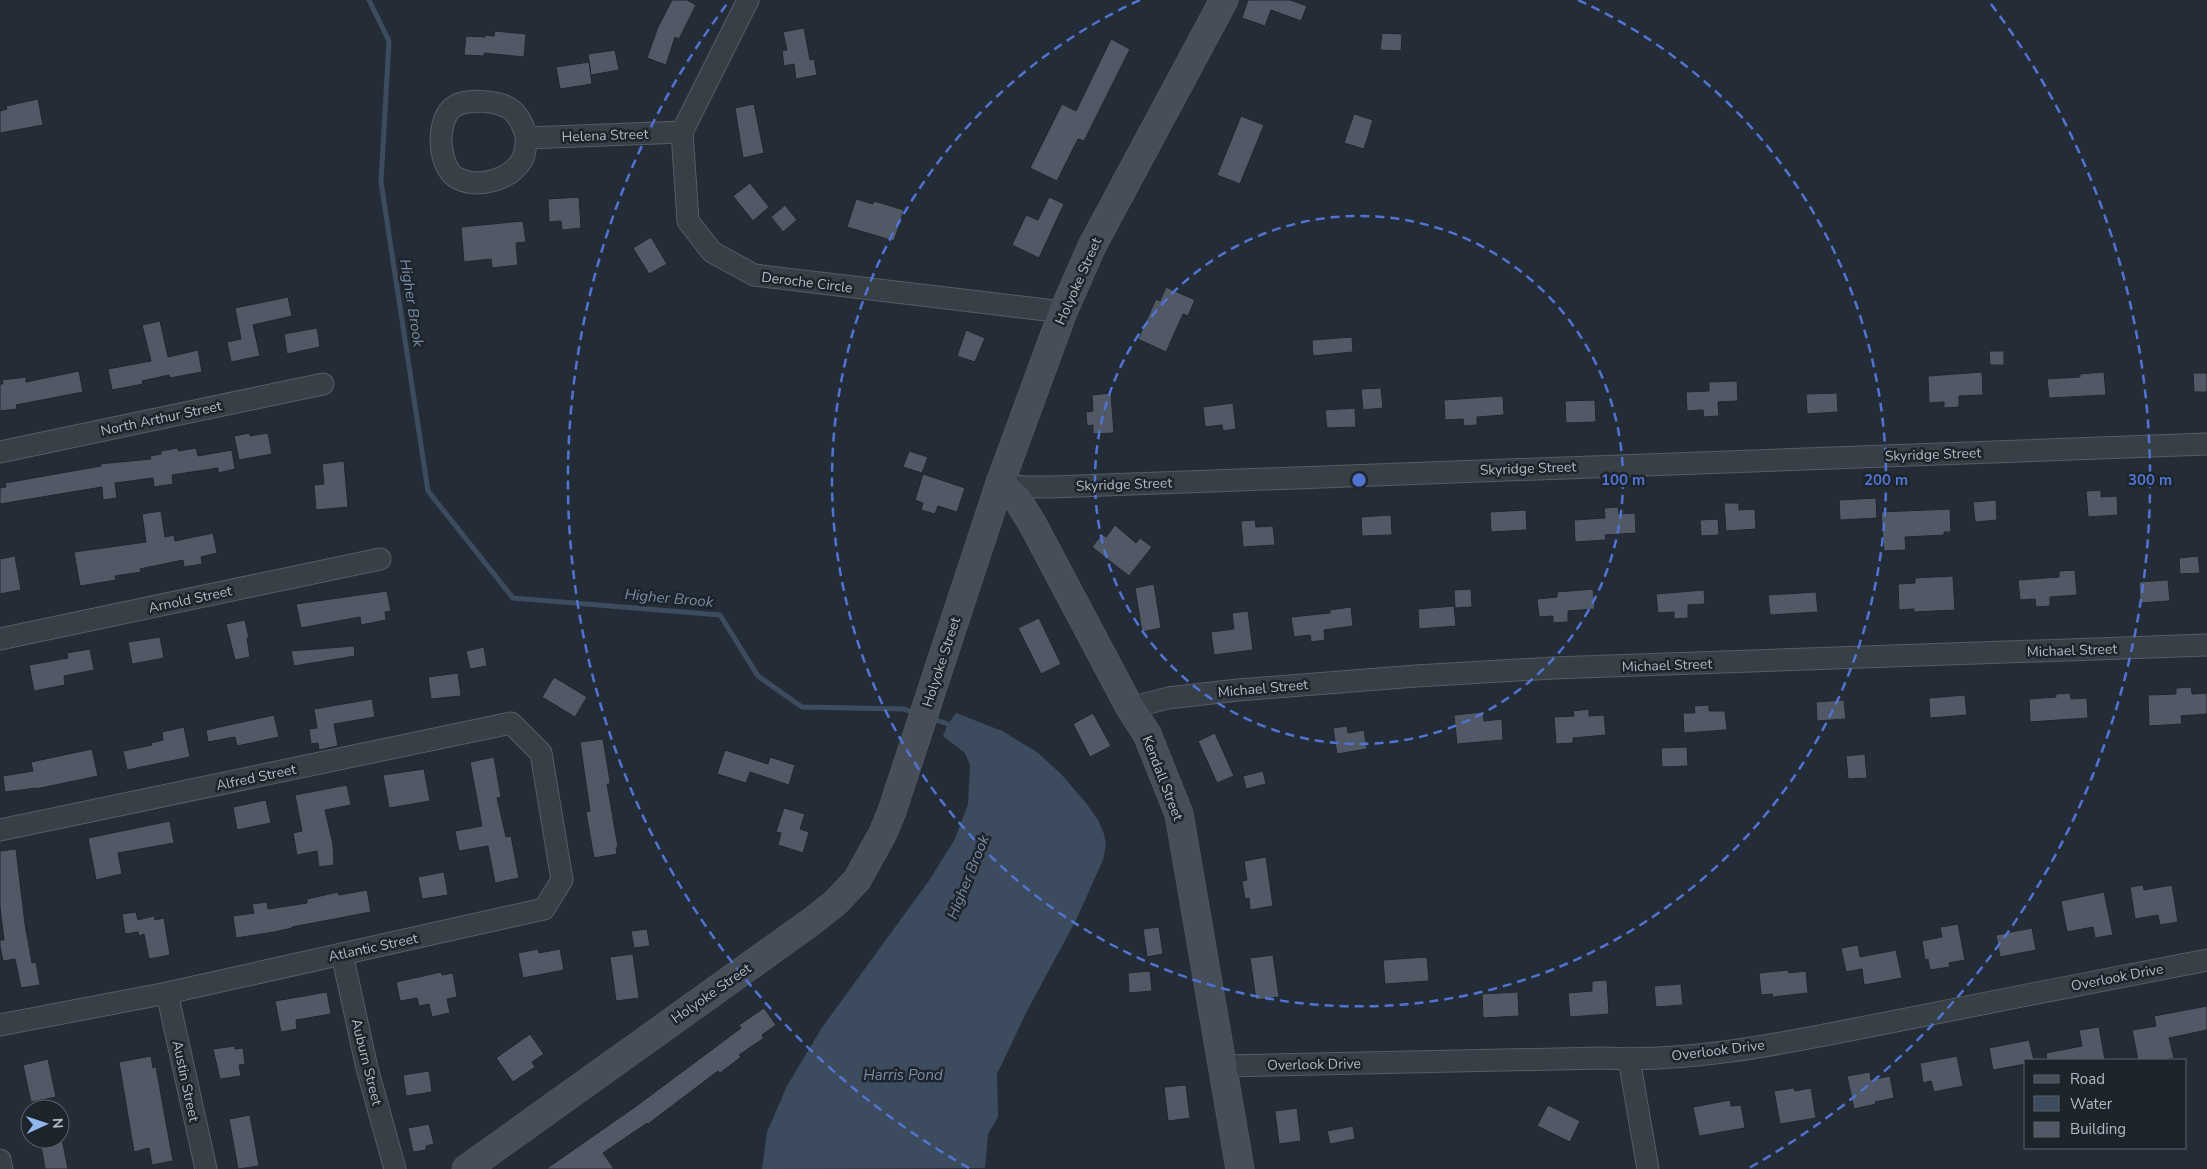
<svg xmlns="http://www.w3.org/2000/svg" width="2207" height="1169" font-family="'Nunito Sans',sans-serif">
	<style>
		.water { fill: #3c4c5e }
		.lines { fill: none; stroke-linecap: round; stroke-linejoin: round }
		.stream { stroke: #3c4c5e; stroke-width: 5 }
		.building { fill: #505965; stroke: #1f262e }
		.street-casing { stroke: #555d65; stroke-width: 23 }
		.secondary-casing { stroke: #555d65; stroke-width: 29 }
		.street { stroke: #373f47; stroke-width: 21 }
		.secondary { stroke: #464e5a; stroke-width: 28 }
		.ring { fill: none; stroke: #5174d1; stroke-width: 2.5; stroke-dasharray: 9 6 }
		.labels { text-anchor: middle; stroke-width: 5; stroke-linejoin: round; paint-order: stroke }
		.street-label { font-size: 14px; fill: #b2bac3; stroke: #1d242c }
		.water-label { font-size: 15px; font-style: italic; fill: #778ca3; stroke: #1d242c }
		.centre { fill: #5174d1; stroke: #1d242c; stroke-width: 2.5 }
		.ring-label { font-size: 15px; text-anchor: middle; font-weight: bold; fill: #5174d1; stroke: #1d242c; stroke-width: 5; stroke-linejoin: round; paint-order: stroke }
	</style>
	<rect width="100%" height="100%" fill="#242d37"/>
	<path class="water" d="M956,713l46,18 35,21 24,22 25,29 12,17 6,14 2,11 -3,15 -27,60 -49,91 -30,63 1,43 -10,17 -3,34 -223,1 5,-37 20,-46 34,-57 107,-147 27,-43 13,-35 2,-39 -5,-12 -22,-17 5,-12z"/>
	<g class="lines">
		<g class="stream">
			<path d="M369,0l20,41 -8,141 47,309 85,107 207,17 38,61 44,31 101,2 12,4"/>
			<path d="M930,718l18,6 3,3"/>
		</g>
	</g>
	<g class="building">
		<path d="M672,0h15l9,5 -17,34 -4,-2 -9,28 -19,-7 11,-31z"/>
		<path d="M1248,0h42l17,6 -6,15 -30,-11 -6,16 -23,-8z"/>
		<path d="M804,28l6,32 4,-1 3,16 -21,4 -2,-15 -10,2 -2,-15 5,-1 -4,-18z"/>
		<path d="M495,31l31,3 -2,23 -40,-4v3l-20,-1 2,-19 19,1v-2l9,1z"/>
		<path d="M1382,33l20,1 -1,17 -21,-1z"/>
		<path d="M1111,39l19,10 -46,92 -6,-2 -21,42 -27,-13 32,-64 14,7z"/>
		<path d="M615,50l4,20 -28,5 -3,-21z"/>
		<path d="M589,62l3,22 -32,5 -4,-22z"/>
		<path d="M38,99l5,26 -43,8v-22l7,-2 -1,-3z"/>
		<path d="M754,104l10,49 -21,5 -8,-50z"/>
		<path d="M1354,114l19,6 -9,29 -20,-6z"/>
		<path d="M1241,116l23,9 -24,59 -23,-9z"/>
		<path d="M750,183l19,24 -16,14 -20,-25z"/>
		<path d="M579,197l2,31 -19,2 -1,-9 -12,1 -1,-23z"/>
		<path d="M1049,197l15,7 -25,54 -27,-13 14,-30 12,5z"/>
		<path d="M856,199l17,5 1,-3 30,9 -10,31 -47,-14z"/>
		<path d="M785,205l12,15 -14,12 -12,-15z"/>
		<path d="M523,221l3,21 -10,1 2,22 -26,3 -1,-9 -27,3 -3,-35z"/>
		<path d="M651,237l16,27 -18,10 -16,-26z"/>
		<path d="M1166,287l29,13 -7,16 -5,-2 -17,38 -28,-13 18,-40 4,2z"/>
		<path d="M288,297l4,19 -39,9 7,31 -29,6 -4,-20 14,-3 -6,-31z"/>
		<path d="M160,321l8,36 30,-7 4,22 -32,6 -1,-3 -27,6 1,3 -31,6 -4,-21 43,-8 -9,-36z"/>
		<path d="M317,328l3,19 -33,7 -3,-20z"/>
		<path d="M966,330l19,8 -10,24 -18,-6z"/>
		<path d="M1352,337l1,15 -40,4 -1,-16z"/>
		<path d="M1989,351h15v14h-14z"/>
		<path d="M79,371l4,21 -67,13 1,4 -17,2v-27h3l-1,-4 24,-3v5z"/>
		<path d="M1982,372l1,23 -24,1v11l-15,1v-6l-15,1 -1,-27z"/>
		<path d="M2104,372l2,23 -57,3 -2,-19 33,-2v-3z"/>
		<path d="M2193,373h14v19h-13z"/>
		<path d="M1737,381l1,20 -20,1 1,14 -15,1 -1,-7 -16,1 -1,-19 23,-1v-9z"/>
		<path d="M1381,388l2,20 -20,2 -2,-21z"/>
		<path d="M1111,393l3,40 -21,1v-9l-6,1 -1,-14 7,-1 -1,-16z"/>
		<path d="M1837,393l1,19 -31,2 -1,-20z"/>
		<path d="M1503,396l1,19 -27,2v8l-13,1 -1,-7 -18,1 -1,-20z"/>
		<path d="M1595,400l1,22 -30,1 -1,-22z"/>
		<path d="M1233,403l3,26 -13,2 -1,-6 -17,2 -2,-20z"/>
		<path d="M1355,408l1,19 -29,1 -2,-18z"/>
		<path d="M250,433v3l18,-3 4,21 -33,6 -5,-24z"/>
		<path d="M178,448v3l18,-3 2,8 34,-6 3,19 -17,4v-5l-46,7 1,9 -19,3 -1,-9 -38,5 2,15 -14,2 -1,-13 -102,17v-16l6,-1 -1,-4 96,-17 -1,-2 51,-5 -1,-3 11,-2v-3z"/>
		<path d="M909,451l19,6 -6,16 -19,-6z"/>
		<path d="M344,461l4,46 -32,3 -2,-25 10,-1 -2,-20z"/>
		<path d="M923,474l42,14 -8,24 -19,-6 -3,8 -14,-4 2,-7 -8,-3z"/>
		<path d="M2101,490v7l16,-1 1,19 -30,2 -2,-26z"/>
		<path d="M1876,498l1,20 -37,2 -1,-20z"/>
		<path d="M1996,500l1,20 -22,2 -2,-20z"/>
		<path d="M1724,503h15v7l16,-1 1,20 -30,2z"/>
		<path d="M1618,507l1,7 16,-1 1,20 -31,2 1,5 -31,2 -1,-22 31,-2 -1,-10z"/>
		<path d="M1950,509l1,23h-7v3l-39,2 1,13 -22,1 -3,-39z"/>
		<path d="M1526,510l1,20 -36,2 -1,-20z"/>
		<path d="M161,511l4,26 9,-2 1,6 38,-8 4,20 -16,4 1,7 -18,3 -1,-7 -43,9 1,3 -26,4 1,4 -36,6 -6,-34 72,-10 -4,-28z"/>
		<path d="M1391,515l1,20 -30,1 -1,-19z"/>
		<path d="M1718,519l1,16 -18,1 -1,-16z"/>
		<path d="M1255,520l1,7 17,-1 2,19 -32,2 -2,-26z"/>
		<path d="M1115,525l21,18 4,-5 12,9 -23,29 -37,-29 10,-13 4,3z"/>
		<path d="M15,556l6,34 -21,4v-35z"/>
		<path d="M2198,556l2,17 -20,1 -1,-16z"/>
		<path d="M2075,570l2,25 -27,2v9l-14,1 -1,-8 -15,1 -2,-20 41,-3v-6z"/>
		<path d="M1953,576l2,34 -41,2v-3l-15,1 -1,-26 17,-1v-5z"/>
		<path d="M2168,580l2,21 -30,2 -1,-21z"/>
		<path d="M1154,584l7,44 -19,4 -7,-44z"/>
		<path d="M1471,589l1,18 -17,1 -1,-18z"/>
		<path d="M1593,589l2,20 -27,2v11l-15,1v-7l-14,1 -2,-18 20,-2v-5z"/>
		<path d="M1704,590l1,14 -17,1v13l-14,1v-7l-16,1 -2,-19z"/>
		<path d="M387,591l4,20 -6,1 1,8 -25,5 -1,-8 -59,11 -5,-24z"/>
		<path d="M1816,592l2,20 -48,3 -2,-20z"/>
		<path d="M1454,606l2,20 -37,3 -1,-20z"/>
		<path d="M1351,607l2,19 -29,4 1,10 -14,2 -1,-7 -16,2 -3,-20 39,-4v-3z"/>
		<path d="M1248,611l5,39 -39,5 -3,-23 23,-3 -2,-16z"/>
		<path d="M1039,618l22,46 -20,10 -23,-46z"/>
		<path d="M245,620l4,18h-2l3,19 -15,3 -9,-36z"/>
		<path d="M160,637l4,21 -32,6 -4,-22z"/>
		<path d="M354,646l1,10 -61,10 -3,-15z"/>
		<path d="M484,647l3,19 -17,3 -4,-18z"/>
		<path d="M90,649l4,21 -30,6 1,9 -31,6 -5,-26 39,-7 -1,-5z"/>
		<path d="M458,673l3,23 -30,3 -3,-22z"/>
		<path d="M554,677l33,20 -12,20 -33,-20z"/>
		<path d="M2191,687l1,7 15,-1v21l-26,2 1,8 -33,2 -1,-31 28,-1v-6z"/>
		<path d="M2070,693l1,6 16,-1 1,20 -58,4 -1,-23 27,-2v-3z"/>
		<path d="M1965,695l2,20 -37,3 -1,-20z"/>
		<path d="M372,699l3,18 -41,7 4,22 -19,4 -1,-7 -7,1 -2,-15 8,-1 -3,-19z"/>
		<path d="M1844,700l2,19 -29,2 -1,-19z"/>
		<path d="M1709,705v6h16l2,19 -43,3 -1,-20h12l-1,-7z"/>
		<path d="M1589,709v7l15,-1 2,20 -33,3v5l-17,1 -2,-27 20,-1 -1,-5z"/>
		<path d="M1483,712l1,9 18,-2 1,21 -46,4 -3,-29z"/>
		<path d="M1093,713l18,33 -21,11 -17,-33z"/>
		<path d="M274,715l5,22 -42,9 -2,-9 -27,5 -2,-12z"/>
		<path d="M1347,726l1,7 16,-3 3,19 -30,5 -4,-26z"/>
		<path d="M184,727l6,30 -63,13 -4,-19 29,-6 -1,-2 12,-3 -1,-8z"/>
		<path d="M1215,733l19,43 -17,7 -19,-42z"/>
		<path d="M603,739l7,42v3h-3l11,63 -2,1 1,6 -23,4 -8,-46 4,-1 -10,-69z"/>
		<path d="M1687,747l1,19 -26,1 -1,-19z"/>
		<path d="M92,749l6,27 -62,13v-1l-31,4 -2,-16 30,-5 -2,-9z"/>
		<path d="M725,750l43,14 2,-7 25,8 -6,20 -39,-13 -4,11 -29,-9z"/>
		<path d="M1865,754l2,24 -19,1 -2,-23z"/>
		<path d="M494,757l7,40 -4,1 9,39 5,-1 8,42 -24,5 -7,-37 -29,5 -4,-20 27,-5 -12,-64z"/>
		<path d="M424,769l6,32 -41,7 -6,-33z"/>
		<path d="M1263,771l3,13 -20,5 -3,-13z"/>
		<path d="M347,785l4,20 -26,5 8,34 1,21 -15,2 -2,-16 -20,4 -4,-22 9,-2 -7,-36z"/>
		<path d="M266,800l5,23 -34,7 -4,-23z"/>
		<path d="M784,808l21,6 -5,15 9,3 -6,21 -25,-8 3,-12 -5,-1z"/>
		<path d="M170,821l4,22 -56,10 4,21 -26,6 -8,-42z"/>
		<path d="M16,849l9,75 7,39 4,-1 4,23 -19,3 -6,-29 -12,2 -3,-15v-6h4l-4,-33v-56z"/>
		<path d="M1266,857l7,49 -23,4 -1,-12 -4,1 -3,-18 5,-1 -3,-19z"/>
		<path d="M444,872l4,23 -26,4 -4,-22z"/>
		<path d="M2143,885l1,5 28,-5 6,37 -18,3 -2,-10 -23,4 -5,-32z"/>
		<path d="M367,890l4,22 -79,15v1l-18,4 -38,6 -3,-22 21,-3 -2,-9 15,-2 1,7 39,-6v-4l31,-7 1,3z"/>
		<path d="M2104,892l9,43 -18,3 -2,-11 -26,5 -6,-31z"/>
		<path d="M136,912l2,8 16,-4 1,4 9,-2 6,37 -21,4 -5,-25 -5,2 -1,-4 -13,2 -3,-20z"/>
		<path d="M1958,924l7,36 -16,3 1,4 -20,3 -2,-11 -3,1 -3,-19 20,-4 -2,-10z"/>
		<path d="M1159,927l4,27 -16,3 -4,-28z"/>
		<path d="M2032,928l4,22 -36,7 -4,-22z"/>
		<path d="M647,929l3,17 -16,2 -3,-17z"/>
		<path d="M1858,945l2,12 36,-7 6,28 -38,7 -2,-16 -16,3 -5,-24z"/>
		<path d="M538,949l1,4 21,-4 4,21 -41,8 -5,-25z"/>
		<path d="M633,954l6,44 -23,3 -6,-44z"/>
		<path d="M1273,955l6,42 -23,3 -6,-42z"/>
		<path d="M1427,957l2,24 -44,3 -2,-24z"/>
		<path d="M1788,970l1,3 17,-2 2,22 -35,4 -1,-3 -11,1 -2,-22z"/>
		<path d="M1150,971l2,20 -23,2 -1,-20z"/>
		<path d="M441,972l1,3 11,-2 4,24 -10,2 3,14 -18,4 -3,-13 -10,2 -2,-8 -17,3 -4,-19z"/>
		<path d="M1607,980l2,34 -39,3 -2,-24 24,-2v-10z"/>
		<path d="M1681,984l2,21 -27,2 -2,-21z"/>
		<path d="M327,992l4,22 -35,6 1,9 -16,3 -6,-31z"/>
		<path d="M1518,992l1,24 -36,2 -1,-24z"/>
		<path d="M2207,1006v24l-38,8 5,20 -11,2h-25l-6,-30 24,-4 -2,-10z"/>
		<path d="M764,1008l12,17 -14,10 2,3 -25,17 2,2 -21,16 -2,-2 -70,53 -1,-1 -44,30 11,16h-68l89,-62 106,-79 -2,-3z"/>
		<path d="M2099,1027l6,33h-58l-1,-7 36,-7 -3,-16z"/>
		<path d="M530,1034l14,20 -12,8 3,5 -22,15 -17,-24z"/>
		<path d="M2029,1040l5,20h-8v4l-33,6 -4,-22z"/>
		<path d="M235,1046v3l8,-1 2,16 -6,1 2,11 -21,3 -7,-30z"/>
		<path d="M151,1056l2,12 3,-1 17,94 -21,4 -3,-17 -15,4 -15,-90z"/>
		<path d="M1957,1056l6,30 -29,6 -3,-11 -8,2 -3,-20z"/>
		<path d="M48,1059l8,38 -25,5 -8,-37z"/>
		<path d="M429,1071l3,21 -26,4 -3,-21z"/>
		<path d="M1870,1072l1,8 19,-4 4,22 -19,4 1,2 -22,5 -7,-33z"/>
		<path d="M1186,1085l4,33 -22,3 -4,-34z"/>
		<path d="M1794,1088l1,3 16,-3 5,30 -36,6 -6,-33z"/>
		<path d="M1730,1100l1,6 10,-1 4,23 -46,8 -6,-29z"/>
		<path d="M1548,1105l32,16 -10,21 -33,-16z"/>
		<path d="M1297,1108l4,33 -22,3 -4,-33z"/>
		<path d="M250,1115l9,51 -21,3 -9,-50z"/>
		<path d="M429,1124l5,20 -8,2v4l-13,2 -5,-24z"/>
		<path d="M1353,1126l2,13 -25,5 -3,-13z"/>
		<path d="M40,1139h22l6,30h-23z"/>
	</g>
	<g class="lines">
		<g class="street-casing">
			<g id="street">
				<path d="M748,0l-66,132 6,89 24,31 42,23 309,37"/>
				<path d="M527,138c-2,7 -1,15 -5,22 -12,20 -44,29 -65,18 -19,-11 -21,-54 -6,-69 12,-12 50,-9 62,2 8,8 11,17 14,27l155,-6"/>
				<path d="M0,452l323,-68"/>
				<path d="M1000,483l23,4h29l1155,-43"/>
				<path d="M0,639l380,-80"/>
				<path d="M1130,708l38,-10 70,-8 178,-14 137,-8 654,-23"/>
				<path d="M0,830l511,-107 30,30 21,127 -18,29 -377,84 -167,32"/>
				<path d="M342,954l25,114 28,101"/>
				<path d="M167,993l39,176"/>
				<path d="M1629,1059l19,110"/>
				<path d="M1222,1066l381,-8c95,5 195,-18 288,-36 105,-21 211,-42 316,-62"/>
				<path d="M0,1160l2,9"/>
			</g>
		</g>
		<g class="secondary-casing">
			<g id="secondary">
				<path d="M1000,483l17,16 15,24 98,185 17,26 32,80 61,355"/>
				<path d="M466,1169l345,-247 24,-19 22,-23 26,-47 9,-22 108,-328 63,-171 29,-66 132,-246"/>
			</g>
		</g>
		<use href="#street" class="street"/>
		<use href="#secondary" class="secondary"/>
	</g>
	<g class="ring">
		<circle cx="1359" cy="480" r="264"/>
		<path d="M1578 0A527 527 0 1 1 1140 0"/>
		<path d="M969 1168A791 791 0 0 1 727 4M1991 4A791 791 0 0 1 1749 1168"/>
	</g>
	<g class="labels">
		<g class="street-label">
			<text transform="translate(605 135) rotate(-2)" y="5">Helena Street</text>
			<text transform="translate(1078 281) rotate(-66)" y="5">Holyoke Street</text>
			<text transform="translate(807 282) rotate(7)" y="5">Deroche Circle</text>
			<text transform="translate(161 418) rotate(-12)" y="5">North Arthur Street</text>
			<text transform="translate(1933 454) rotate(-2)" y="5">Skyridge Street</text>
			<text transform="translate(1528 468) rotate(-2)" y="5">Skyridge Street</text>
			<text transform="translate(1124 484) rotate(-2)" y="5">Skyridge Street</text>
			<text transform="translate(190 599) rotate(-12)" y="5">Arnold Street</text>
			<text transform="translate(2072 650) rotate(-2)" y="5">Michael Street</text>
			<text transform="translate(941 662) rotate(-72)" y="5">Holyoke Street</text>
			<text transform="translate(1667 665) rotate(-2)" y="5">Michael Street</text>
			<text transform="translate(1263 688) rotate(-5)" y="5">Michael Street</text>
			<text transform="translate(256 777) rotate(-12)" y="5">Alfred Street</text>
			<text transform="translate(1163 778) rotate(69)" y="5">Kendall Street</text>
			<text transform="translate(373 947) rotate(-12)" y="5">Atlantic Street</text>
			<text transform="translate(2117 977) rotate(-11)" y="5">Overlook Drive</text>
			<text transform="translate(711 993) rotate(-35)" y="5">Holyoke Street</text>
			<text transform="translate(1718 1050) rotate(-7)" y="5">Overlook Drive</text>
			<text transform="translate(367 1062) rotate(76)" y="5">Auburn Street</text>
			<text transform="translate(1314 1064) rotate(-1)" y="5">Overlook Drive</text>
			<text transform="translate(186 1081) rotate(78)" y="5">Austin Street</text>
		</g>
		<g class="water-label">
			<text transform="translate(412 303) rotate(81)" y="5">Higher Brook</text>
			<text transform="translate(669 598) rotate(5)" y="5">Higher Brook</text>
			<text transform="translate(968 877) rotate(-68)" y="5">Higher Brook</text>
			<text x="903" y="1080">Harris Pond</text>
		</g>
	</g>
	<circle cx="1359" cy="480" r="8" class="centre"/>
	<g class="ring-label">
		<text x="1623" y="485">100 m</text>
		<text x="1886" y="485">200 m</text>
		<text x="2150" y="485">300 m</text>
	</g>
	<rect x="2024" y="1059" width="162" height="90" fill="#1d242c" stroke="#596068"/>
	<rect x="2034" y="1075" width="25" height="8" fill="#464e5a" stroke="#596068"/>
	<text x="2070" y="1084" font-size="15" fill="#b2bac3">Road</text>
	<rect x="2034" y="1096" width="25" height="15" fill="#3c4c5e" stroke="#596068"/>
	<text x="2070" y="1109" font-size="15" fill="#b2bac3">Water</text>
	<rect x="2034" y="1122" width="25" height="15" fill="#505965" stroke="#596068"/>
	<text x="2070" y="1134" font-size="15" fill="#b2bac3">Building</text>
	<g transform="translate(45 1124) rotate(87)"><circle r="24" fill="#1d242c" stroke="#596068"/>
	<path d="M0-4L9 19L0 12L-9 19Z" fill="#91b8ea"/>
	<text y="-8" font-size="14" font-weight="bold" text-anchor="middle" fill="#b2bac3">N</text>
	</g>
</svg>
